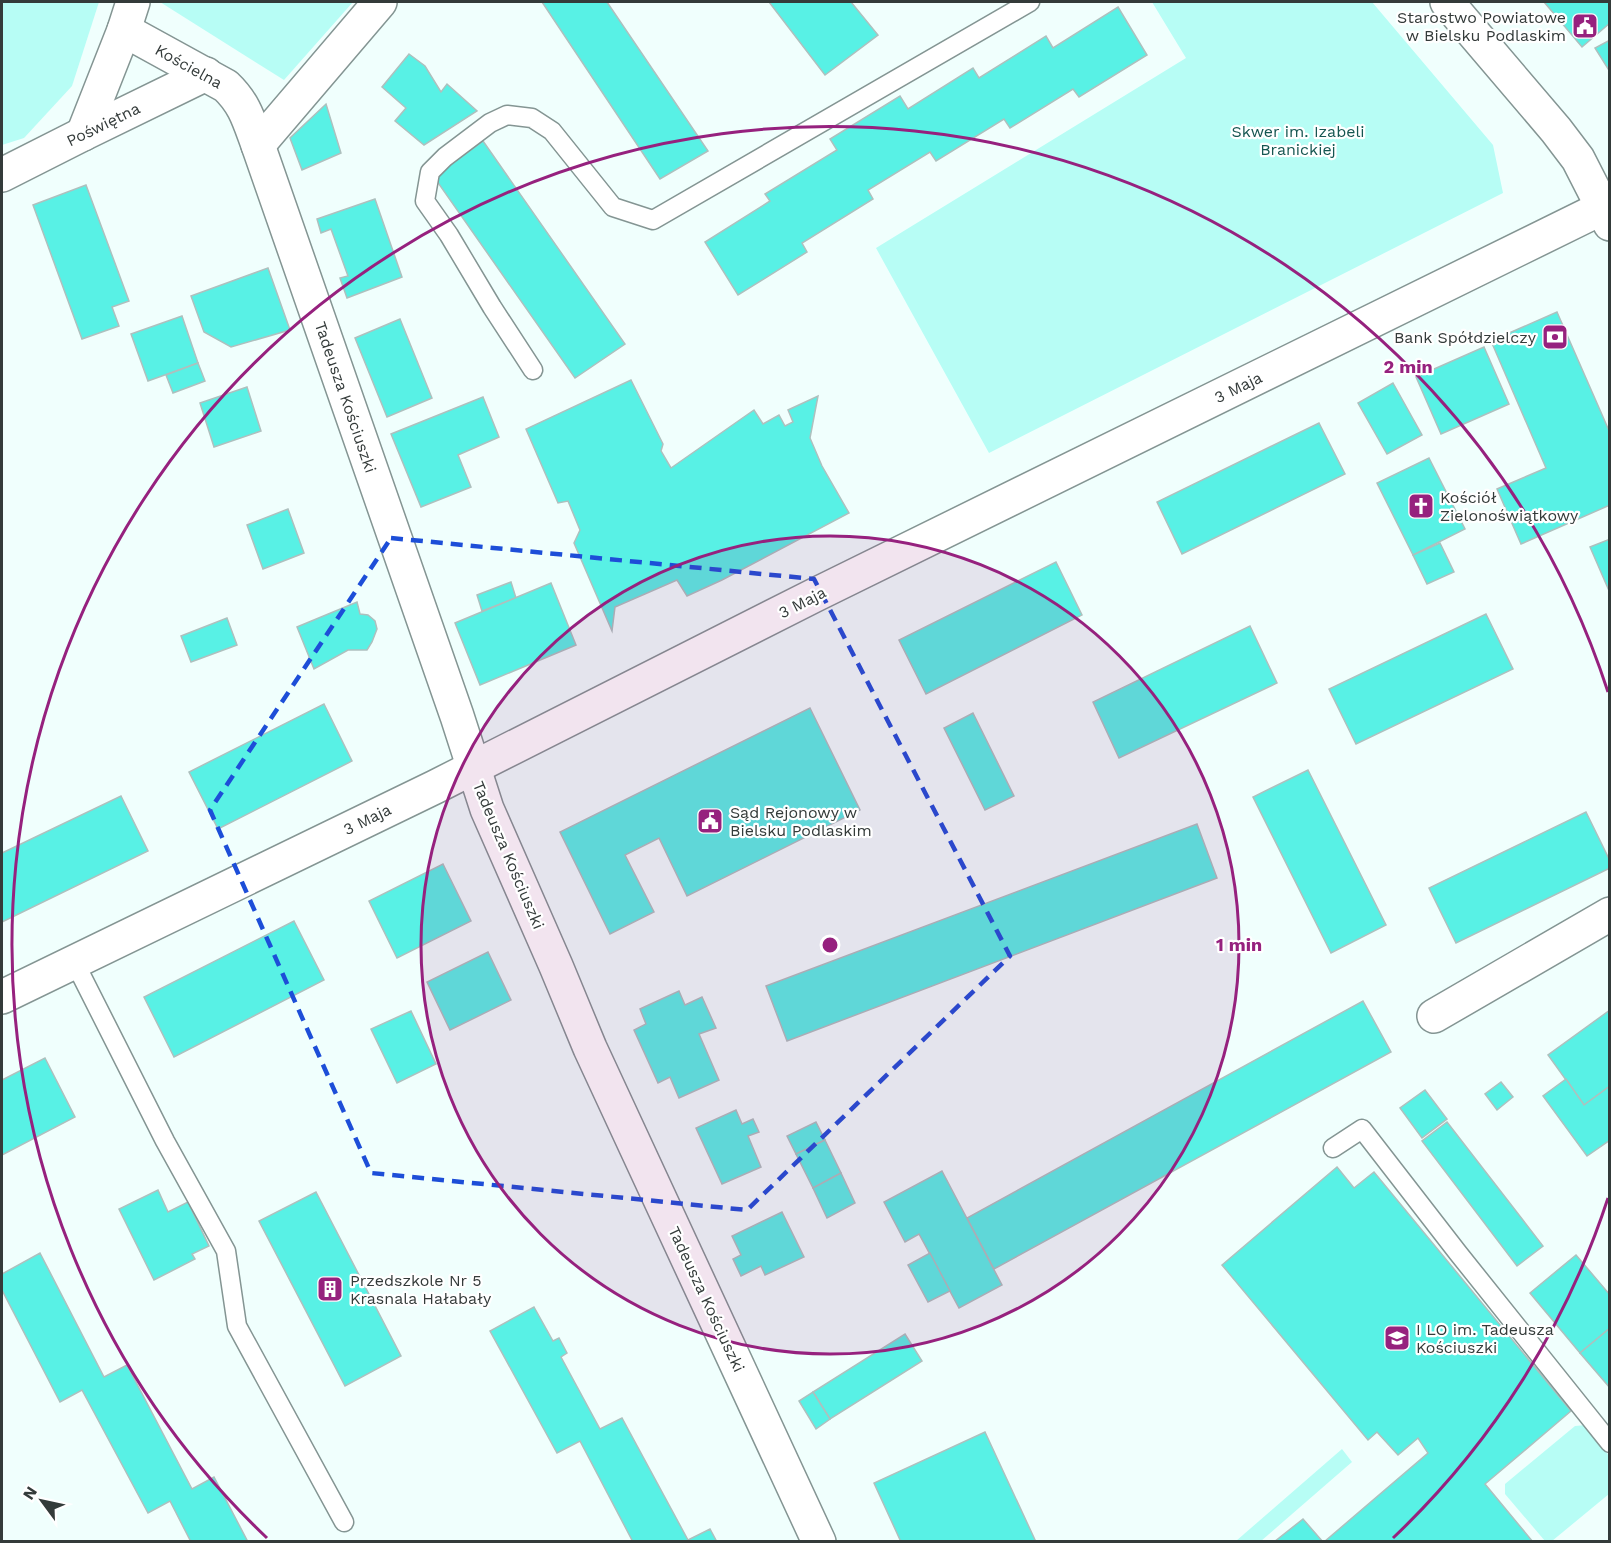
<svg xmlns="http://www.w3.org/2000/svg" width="1611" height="1543" font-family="'Work Sans',sans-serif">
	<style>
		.green { fill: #b7fdf5 }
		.building { fill: #58f1e5; stroke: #aec0be; stroke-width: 1.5 }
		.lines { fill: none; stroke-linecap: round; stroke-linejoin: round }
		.service-casing { stroke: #849593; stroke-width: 21 }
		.minor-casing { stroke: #849593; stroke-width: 36 }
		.tertiary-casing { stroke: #849593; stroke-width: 36 }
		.secondary-casing { stroke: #849593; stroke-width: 36 }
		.service { stroke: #fff; stroke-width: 18 }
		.minor { stroke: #fff; stroke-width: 33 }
		.tertiary { stroke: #fff; stroke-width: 33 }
		.secondary { stroke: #fff; stroke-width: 33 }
		.marked { fill: none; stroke: #1d4ed8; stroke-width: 4.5; stroke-dasharray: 12 8; stroke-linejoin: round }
		.ring { fill: none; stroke: #96217e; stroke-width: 3 }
		.labels { text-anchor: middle; stroke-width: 4.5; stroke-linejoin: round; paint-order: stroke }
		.poi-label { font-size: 16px; fill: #343b3a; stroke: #fff; text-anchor: start }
		.street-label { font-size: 16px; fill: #343b3a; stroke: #fff }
		.park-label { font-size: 16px; fill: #155651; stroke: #fff }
		.centre { fill: #96217e; stroke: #fff; stroke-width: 3 }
		.ring-label { font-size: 18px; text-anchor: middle; font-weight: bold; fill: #96217e; stroke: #fff; stroke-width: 4.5; stroke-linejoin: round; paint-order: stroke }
	</style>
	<rect width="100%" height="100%" fill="#f0fffd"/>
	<g class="green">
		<path d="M2,2h97l-27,84 -48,52 -22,7z"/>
		<path d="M160,2h193l-69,78z"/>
		<path d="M1152,2h220l121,143 10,48 -514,260 -113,-205 310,-190z"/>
		<path d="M1586,1425l23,31v38l-57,47h-7l-40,-47v-10l70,-58z"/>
		<path d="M1342,1449l10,13 -91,79h-25z"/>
	</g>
	<g class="building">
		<path d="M542,2h65l101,149 -48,28z"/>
		<path d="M769,2h82l27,33 -53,40z"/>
		<path d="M1544,2h66v21l-28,24z"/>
		<path d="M1118,7l29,48 -68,42 -6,-8 -63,39 -6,-9 -68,42 -6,-9 -62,38 5,9 -71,44 5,9 -69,43 -33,-53 65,-41 -5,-7 72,-44 -7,-11 70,-43 8,13 65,-41 6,10 67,-42 7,12z"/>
		<path d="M1610,40v32l-15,-24z"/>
		<path d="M409,54l16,12 16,26 6,-8 30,27 -53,34 -29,-24 11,-13 -24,-21z"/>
		<path d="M326,104l15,49 -39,17 -12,-32z"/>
		<path d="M483,141l142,203 -50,34 -141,-201z"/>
		<path d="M86,185l43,116 -17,6 7,19 -37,13 -49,-134z"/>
		<path d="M375,199l27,78 -55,21 -7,-20 8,-2 -17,-47 -10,4 -4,-14z"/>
		<path d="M268,268l22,62 -59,17 -27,-15 -13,-36z"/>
		<path d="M1557,312l53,121v72l-89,39 -24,-55 49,-21 -55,-127z"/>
		<path d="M182,316l16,47 -50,18 -17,-47z"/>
		<path d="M400,319l32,79 -45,19 -32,-79z"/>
		<path d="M1484,347l25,57 -68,30 -25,-57z"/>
		<path d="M198,363l7,18 -32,12 -7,-18z"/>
		<path d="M631,380l32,64 -2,7 10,17 83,-58 9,14 16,-9 6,11 8,-4 -5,-12 30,-14 -8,42 12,28 27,47 -127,67 -35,16 -10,-16 -62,27 -3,24 -38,-88 6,-13 -12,-29 -10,2 -32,-74z"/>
		<path d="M1393,383l29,52 -35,19 -29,-51z"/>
		<path d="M247,387l14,44 -47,16 -14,-44z"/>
		<path d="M483,397l16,40 -41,18 13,32 -50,20 -30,-73z"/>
		<path d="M1319,423l26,51 -163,80 -25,-52z"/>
		<path d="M1429,458l36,71 -52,26 -36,-72z"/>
		<path d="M288,509l16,44 -41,16 -16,-44z"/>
		<path d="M1610,539v54l-20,-46z"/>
		<path d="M1440,543l14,29 -27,12 -14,-29z"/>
		<path d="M1056,562l26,53 -156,79 -27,-54z"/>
		<path d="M511,582l5,16 -34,13 -5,-16z"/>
		<path d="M551,583l25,62 -96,40 -25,-62z"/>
		<path d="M357,602l3,12 8,1 7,6 2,8 -5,13 -5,8h-19l-34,19 -17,-42z"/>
		<path d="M1486,614l27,55 -157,75 -27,-55z"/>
		<path d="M227,618l10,27 -46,17 -10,-26z"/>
		<path d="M1250,626l27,57 -158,75 -26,-56z"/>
		<path d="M324,704l28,57 -134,68 -29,-57z"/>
		<path d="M810,708l50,102 -173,86 -28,-58 -34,17 29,57 -44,22 -50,-102z"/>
		<path d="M973,713l41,83 -29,14 -41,-82z"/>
		<path d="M1308,770l78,155 -55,28 -78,-156z"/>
		<path d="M121,796l27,55 -146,71v-69z"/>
		<path d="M1586,812l24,49v7l-154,75 -27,-55z"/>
		<path d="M1197,824l20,54 -430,163 -21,-55z"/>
		<path d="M443,864l28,57 -74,37 -28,-57z"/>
		<path d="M294,921l30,59 -150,77 -30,-60z"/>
		<path d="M488,952l23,48 -61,30 -23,-48z"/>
		<path d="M679,991l6,14 17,-8 14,31 -17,6 20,46 -40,18 -9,-21 -12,6 -24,-53 12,-6 -6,-15z"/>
		<path d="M1363,1001l28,51 -397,217 -27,-51z"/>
		<path d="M1610,1010v76l-26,19 -36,-50z"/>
		<path d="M411,1011l25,53 -39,19 -26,-54z"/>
		<path d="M45,1058l30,59 -73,38v-75z"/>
		<path d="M1566,1079l18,26 26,-19v54l-23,16 -44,-60z"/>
		<path d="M1501,1082l12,15 -16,13 -12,-16z"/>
		<path d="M1425,1090l22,29 -25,19 -22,-30z"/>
		<path d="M736,1110l6,14 11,-5 6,13 -11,4 13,31 -39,17 -26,-56z"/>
		<path d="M816,1122l9,18 -29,14 -9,-18z"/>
		<path d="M1447,1122l96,124 -26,20 -95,-125z"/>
		<path d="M825,1140l16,33 -28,15 -17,-34z"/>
		<path d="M1337,1167l17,21 20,-16 197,239 -86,73 48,58h-209l104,-89 -10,-15 -20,17 -21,-23 -9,8 -146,-175z"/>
		<path d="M942,1171l60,114 -43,23 -40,-74 -14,8 -21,-40z"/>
		<path d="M841,1173l14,30 -28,15 -14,-30z"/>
		<path d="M158,1190l10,22 20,-10 21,44 -17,8 3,5 -41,21 -35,-71z"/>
		<path d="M316,1192l85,164 -56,30 -86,-165z"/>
		<path d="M782,1212l22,45 -39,18 -4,-9 -20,10 -8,-17 8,-4 -9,-19z"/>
		<path d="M40,1253l64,124 23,-12 65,124 22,-12 34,65h-57l-21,-41 -22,12 -66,-123 -22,12 -58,-112v-16z"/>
		<path d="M930,1253l20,38 -22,11 -20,-37z"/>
		<path d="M1576,1255l34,40v33l-30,25 -50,-60z"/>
		<path d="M534,1307l19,34 6,-3 8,15 -6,4 39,72 22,-11 66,122 22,-11 7,13h-84l-53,-101 -23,12 -67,-122z"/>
		<path d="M1610,1328v60l-30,-35z"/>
		<path d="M905,1334l17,27 -92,58 -17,-27z"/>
		<path d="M813,1392l17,27 -14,10 -17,-28z"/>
		<path d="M985,1432l51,110h-135l-27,-59z"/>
		<path d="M1303,1519l20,23h-49z"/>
	</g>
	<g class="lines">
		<g class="service-casing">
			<g id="service">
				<path d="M533,370l-41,-63 -43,-72 -24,-34 5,-29 15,-15 45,-34 17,-8 25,3 20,13 61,76 40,13 377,-218"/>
				<path d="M74,961l91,180 61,110 11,75 107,196"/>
				<path d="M1333,1148l29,-19 96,124 152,190"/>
			</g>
		</g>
		<g class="minor-casing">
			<g id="minor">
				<path d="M124,30l102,56c19,18 23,35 32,59l199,571 30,93 69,157 34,82 229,494"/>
				<path d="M83,134l41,-104 9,-28"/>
				<path d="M258,145l122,-143"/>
				<path d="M2,175l81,-41 123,-60"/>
				<path d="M1434,1016l176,-102"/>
			</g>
		</g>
		<g class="tertiary-casing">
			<path id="tertiary" d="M2,997l433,-210 380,-192 795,-391"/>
		</g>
		<g class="secondary-casing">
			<path id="secondary" d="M1447,2l109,128 22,29 25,49 7,16"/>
		</g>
		<use href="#service" class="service"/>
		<use href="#minor" class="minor"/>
		<use href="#tertiary" class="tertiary"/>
		<use href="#secondary" class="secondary"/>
	</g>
	<path class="marked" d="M391,538l423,41 196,377 -263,254 -376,-37 -161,-363z"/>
	<circle cx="830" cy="945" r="409" fill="#96217e" fill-opacity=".12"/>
	<g class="ring">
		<circle cx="830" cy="945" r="409"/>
		<path d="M1608 1198A818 818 0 0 1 1393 1538M267 1538A818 818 0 1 1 1608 692"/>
	</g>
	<defs>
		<g id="civic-square" transform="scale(1.35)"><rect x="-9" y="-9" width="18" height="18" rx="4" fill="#96217e" stroke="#fff"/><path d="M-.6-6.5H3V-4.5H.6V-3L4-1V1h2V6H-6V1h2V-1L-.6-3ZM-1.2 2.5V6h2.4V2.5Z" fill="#fff"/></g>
		<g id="bank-square" transform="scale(1.35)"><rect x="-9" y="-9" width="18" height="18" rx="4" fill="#96217e" stroke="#fff"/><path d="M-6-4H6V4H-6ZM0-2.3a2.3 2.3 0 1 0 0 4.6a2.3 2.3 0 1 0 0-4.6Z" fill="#fff"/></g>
		<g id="church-square" transform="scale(1.35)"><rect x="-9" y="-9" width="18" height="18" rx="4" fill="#96217e" stroke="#fff"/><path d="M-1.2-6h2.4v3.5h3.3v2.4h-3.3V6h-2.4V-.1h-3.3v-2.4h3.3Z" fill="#fff"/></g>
		<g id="building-square" transform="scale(1.35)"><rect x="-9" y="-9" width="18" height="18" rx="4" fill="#96217e" stroke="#fff"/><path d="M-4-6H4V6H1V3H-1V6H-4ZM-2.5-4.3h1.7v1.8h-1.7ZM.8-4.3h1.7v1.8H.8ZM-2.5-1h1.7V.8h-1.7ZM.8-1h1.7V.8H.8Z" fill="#fff"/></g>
		<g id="school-square" transform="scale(1.35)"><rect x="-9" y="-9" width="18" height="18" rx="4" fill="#96217e" stroke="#fff"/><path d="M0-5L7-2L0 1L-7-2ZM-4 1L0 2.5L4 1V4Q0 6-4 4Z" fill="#fff"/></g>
	</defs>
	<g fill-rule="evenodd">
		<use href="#civic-square" x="1585" y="26"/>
		<use href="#bank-square" x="1555" y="337"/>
		<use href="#church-square" x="1421" y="506"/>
		<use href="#civic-square" x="710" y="821"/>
		<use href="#building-square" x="330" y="1289"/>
		<use href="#school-square" x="1397" y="1338"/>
	</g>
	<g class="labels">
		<g class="poi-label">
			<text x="1566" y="23" text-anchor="end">Starostwo Powiatowe<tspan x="1566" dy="18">w Bielsku Podlaskim</tspan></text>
			<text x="1536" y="343" text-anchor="end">Bank Spółdzielczy</text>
			<text x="1440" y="503">Kościół<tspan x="1440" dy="18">Zielonoświątkowy</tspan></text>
			<text x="730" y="818">Sąd Rejonowy w<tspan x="730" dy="18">Bielsku Podlaskim</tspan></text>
			<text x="350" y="1286">Przedszkole Nr 5<tspan x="350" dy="18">Krasnala Hałabały</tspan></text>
			<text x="1416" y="1335">I LO im. Tadeusza<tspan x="1416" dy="18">Kościuszki</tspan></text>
		</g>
		<g class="street-label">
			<text transform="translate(189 66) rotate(29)" y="6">Kościelna</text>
			<text transform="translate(103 124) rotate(-26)" y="6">Poświętna</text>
			<text transform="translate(1238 387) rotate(-26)" y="6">3 Maja</text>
			<text transform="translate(346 397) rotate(71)" y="6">Tadeusza Kościuszki</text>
			<text transform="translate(802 602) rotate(-27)" y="6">3 Maja</text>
			<text transform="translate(367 819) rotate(-26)" y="6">3 Maja</text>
			<text transform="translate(509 855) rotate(67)" y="6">Tadeusza Kościuszki</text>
			<text transform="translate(707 1299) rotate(65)" y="6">Tadeusza Kościuszki</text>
		</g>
		<g class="park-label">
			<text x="1298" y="137">Skwer im. Izabeli<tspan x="1298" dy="18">Branickiej</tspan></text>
		</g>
	</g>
	<circle cx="830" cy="945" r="9" class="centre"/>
	<g class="ring-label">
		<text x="1408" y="373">2 min</text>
		<text x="1239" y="951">1 min</text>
	</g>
	<rect width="1611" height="1543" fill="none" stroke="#343b3a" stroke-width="6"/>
	<g transform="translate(42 1501) rotate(303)" stroke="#ffffff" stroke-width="4.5" paint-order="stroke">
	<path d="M0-4.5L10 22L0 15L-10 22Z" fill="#343b3a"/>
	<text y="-9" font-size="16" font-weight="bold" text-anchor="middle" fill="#343b3a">N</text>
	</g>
</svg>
